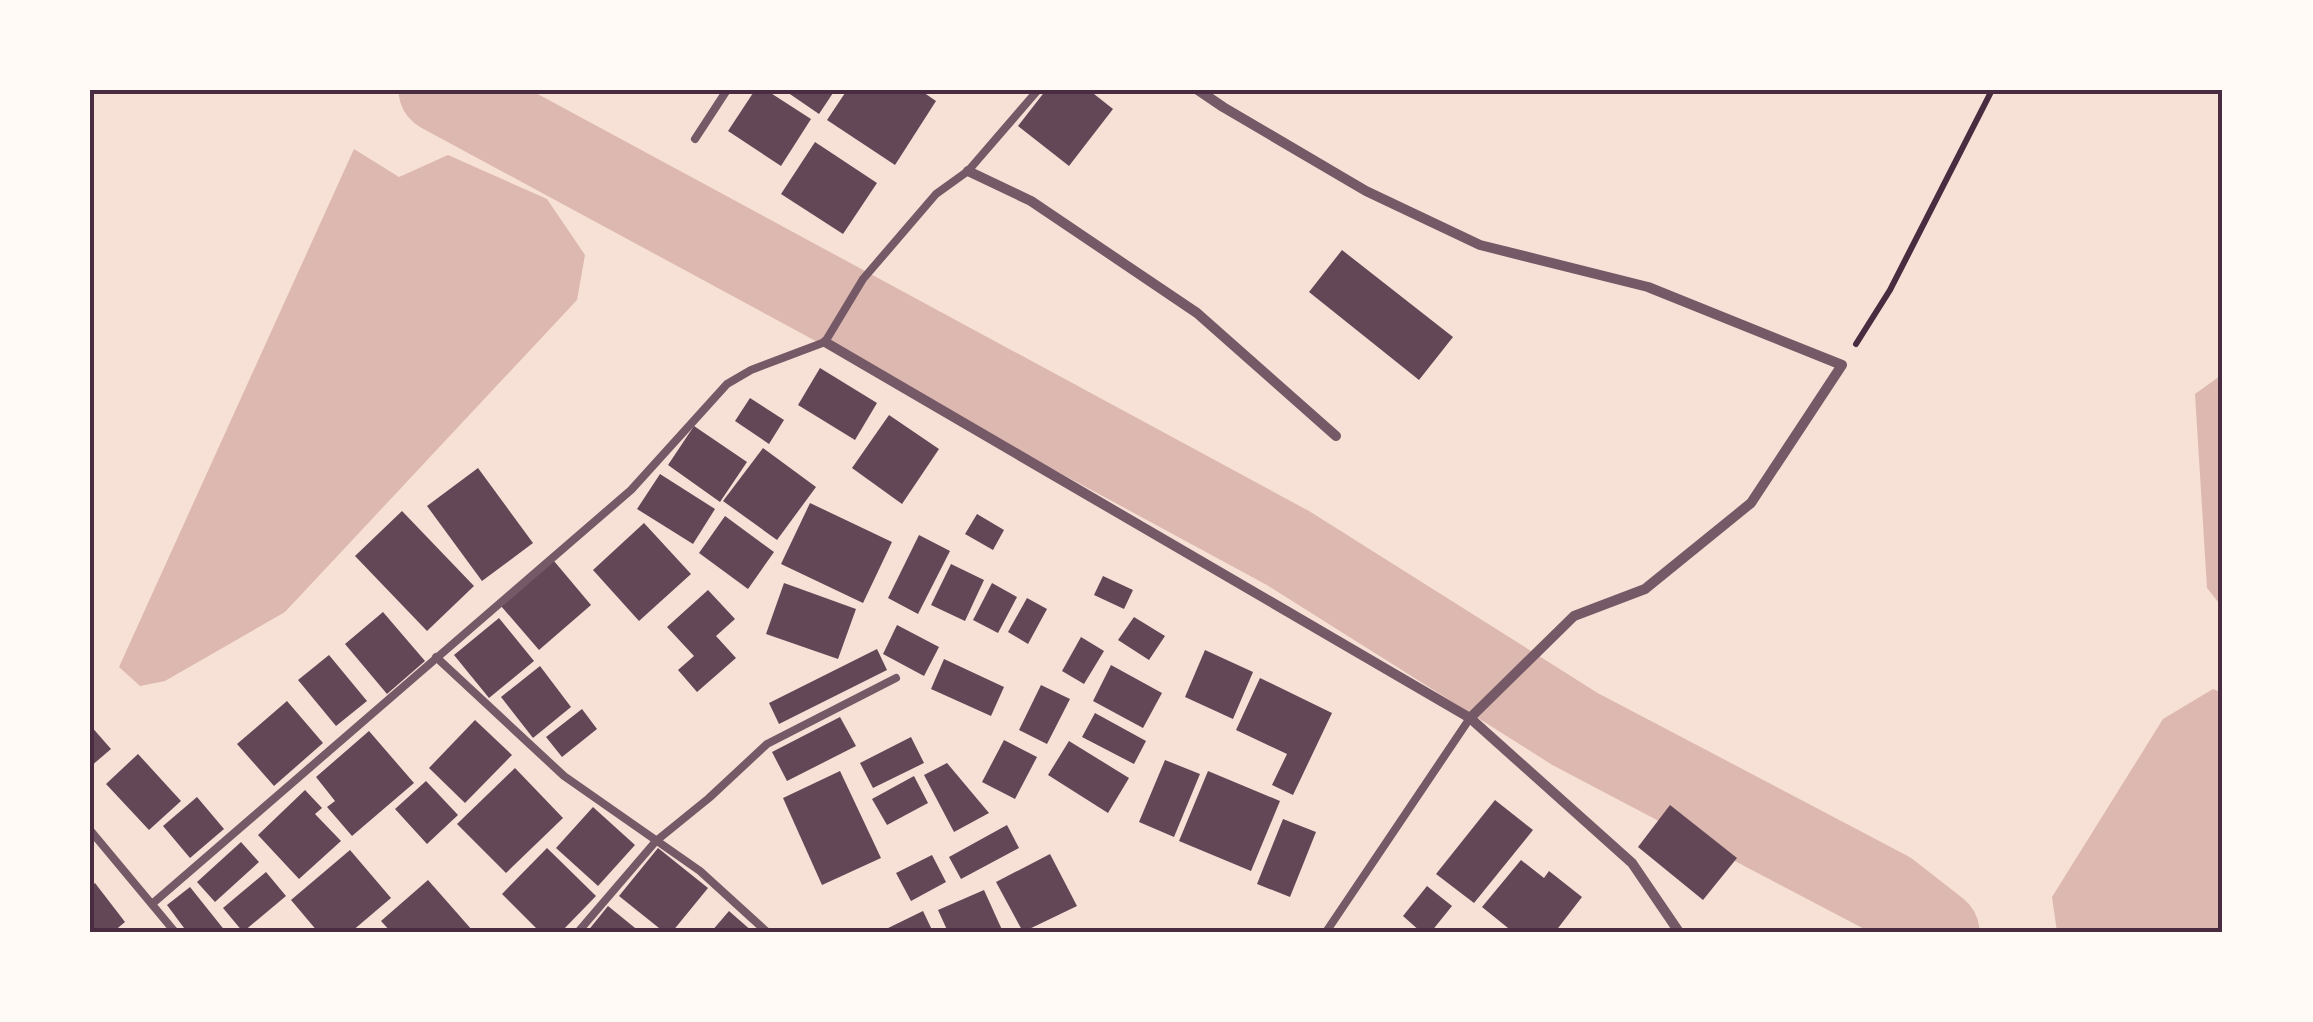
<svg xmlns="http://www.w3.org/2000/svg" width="2313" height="1022" font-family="Georgia,serif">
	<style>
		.water { fill: #dcb8b0 }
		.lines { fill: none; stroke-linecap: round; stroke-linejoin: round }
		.river { stroke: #dcb8b0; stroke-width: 85 }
		.building { fill: #644757 }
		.path { stroke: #4a2c40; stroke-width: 6 }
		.service { stroke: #755966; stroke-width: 8 }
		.minor { stroke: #755966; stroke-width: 10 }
		.neatline { fill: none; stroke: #4a2c40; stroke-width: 4 }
	</style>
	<rect width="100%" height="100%" fill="#f7e1d7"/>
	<g class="water">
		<path d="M354,149l45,28 49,-22 99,44 38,56 -8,45 -292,312 -120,69 -25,5 -21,-19z"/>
		<path d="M2223,374v234l-16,-20 -12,-194z"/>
		<path d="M2213,689l10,4v239h-166l-5,-35 111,-178z"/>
	</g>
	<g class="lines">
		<path class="river" d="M441,90l847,458 287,181 312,164 50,39"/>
	</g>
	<g class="building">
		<path d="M755,90h11l45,29 -30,47 -53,-35z"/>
		<path d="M784,90h51l-16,24z"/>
		<path d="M847,90h73l16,11 -41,64 -68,-45z"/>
		<path d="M1046,90h43l24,19 -44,57 -51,-40z"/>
		<path d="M815,142l62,41 -34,51 -62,-40z"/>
		<path d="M1342,250l111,87 -34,43 -110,-88z"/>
		<path d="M820,368l57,35 -22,37 -57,-35z"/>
		<path d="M750,398l34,22 -15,24 -34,-23z"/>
		<path d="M889,415l50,34 -37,55 -50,-36z"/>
		<path d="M694,426l53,36 -27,40 -52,-37z"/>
		<path d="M763,448l53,39 -39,53 -54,-39z"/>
		<path d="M478,468l55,75 -51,38 -55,-75z"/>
		<path d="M660,474l55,35 -22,35 -56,-35z"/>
		<path d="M810,503l82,39 -29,61 -82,-39z"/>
		<path d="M402,511l72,75 -47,45 -72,-75z"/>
		<path d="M977,514l27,16 -11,20 -28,-16z"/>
		<path d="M725,516l49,36 -26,37 -49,-36z"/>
		<path d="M644,523l47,51 -52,47 -46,-51z"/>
		<path d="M919,535l31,16 -32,63 -30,-16z"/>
		<path d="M554,561l37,44 -52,45 -38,-44z"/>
		<path d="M951,564l33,16 -19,41 -34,-16z"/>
		<path d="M1103,576l30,14 -9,19 -30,-14z"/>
		<path d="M784,583l72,26 -18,50 -72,-25z"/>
		<path d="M992,583l25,14 -19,36 -25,-13z"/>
		<path d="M708,590l27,29 -19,17 20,22 -39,34 -19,-22 16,-14 -27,-29z"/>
		<path d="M1027,598l20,11 -19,35 -20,-12z"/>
		<path d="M383,612l42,49 -38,33 -42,-50z"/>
		<path d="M1134,617l31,19 -16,24 -31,-20z"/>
		<path d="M499,618l35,43 -45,37 -35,-43z"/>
		<path d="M897,625l42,22 -15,29 -41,-22z"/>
		<path d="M1081,637l23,14 -20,33 -22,-13z"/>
		<path d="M877,649l10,21 -108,54 -10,-21z"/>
		<path d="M1205,650l48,22 -20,47 -48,-22z"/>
		<path d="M329,655l38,46 -31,25 -38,-46z"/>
		<path d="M944,659l60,28 -13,29 -60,-27z"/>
		<path d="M1111,665l51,28 -19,35 -50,-27z"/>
		<path d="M540,666l31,41 -38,31 -32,-41z"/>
		<path d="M1260,678l72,35 -39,82 -21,-10 15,-31 -51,-24z"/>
		<path d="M1041,685l29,14 -23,45 -28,-14z"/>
		<path d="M287,701l36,42 -49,43 -37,-42z"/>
		<path d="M582,709l15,20 -35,28 -16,-20z"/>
		<path d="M1095,713l51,28 -12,23 -52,-27z"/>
		<path d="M840,717l16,29 -69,35 -15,-29z"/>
		<path d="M475,720l37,35 -47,48 -36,-35z"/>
		<path d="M90,725l21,24 -21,18z"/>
		<path d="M369,731l45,52 -62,53 -25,-29 8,-6 -19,-24z"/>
		<path d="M911,737l13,26 -51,25 -13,-25z"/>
		<path d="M1004,740l33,17 -22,42 -33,-17z"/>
		<path d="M1069,741l60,37 -21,35 -60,-38z"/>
		<path d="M138,754l43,47 -32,29 -43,-46z"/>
		<path d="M1165,760l35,14 -26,63 -35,-15z"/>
		<path d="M947,763l42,50 -35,19 -30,-57z"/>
		<path d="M515,768l48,50 -57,55 -49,-49z"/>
		<path d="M840,771l41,87 -59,27 -39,-87z"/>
		<path d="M1208,771l72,30 -29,70 -72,-30z"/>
		<path d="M914,776l14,27 -41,22 -15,-26z"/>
		<path d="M426,781l32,34 -31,29 -32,-35z"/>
		<path d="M305,790l17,18 -7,6 26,27 -42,38 -41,-44z"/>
		<path d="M197,797l27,32 -34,29 -27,-32z"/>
		<path d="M1495,800l38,30 -59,73 -38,-29z"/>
		<path d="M1670,805l67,53 -34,42 -65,-53z"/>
		<path d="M593,807l42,38 -37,41 -42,-38z"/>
		<path d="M1283,819l33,13 -26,65 -33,-13z"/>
		<path d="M1007,825l12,23 -58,31 -12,-22z"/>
		<path d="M241,842l18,20 -44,40 -18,-20z"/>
		<path d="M547,848l49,48 -35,36h-21l-38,-38z"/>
		<path d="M658,848l50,40 -36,44h-8l-45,-36z"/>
		<path d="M350,850l41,48 -40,34h-33l-27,-32z"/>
		<path d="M1050,854l27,52 -54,26 -27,-50z"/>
		<path d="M932,855l14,27 -35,19 -15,-28z"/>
		<path d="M1521,860l23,18 5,-7 33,26 -27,35h-42l-31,-25z"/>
		<path d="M266,872l20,24 -43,36 -20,-24z"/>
		<path d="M428,880l44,50 -2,2h-79l-10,-11z"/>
		<path d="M95,883l30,39 -12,10h-23v-45z"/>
		<path d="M1427,886l25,20 -21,26h-10l-18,-16z"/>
		<path d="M190,887l36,45h-39l-20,-27z"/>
		<path d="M984,890l19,42h-55l-10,-22z"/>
		<path d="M608,906l32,26h-53z"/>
		<path d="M729,911l24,21h-42z"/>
		<path d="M923,911l10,21h-53z"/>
	</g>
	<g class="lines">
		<path class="path" d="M1856,344l34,-54 102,-200"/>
		<g class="service">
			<path d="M695,139l32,-49"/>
			<path d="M436,657l128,119 136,95 67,61"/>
			<path d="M90,830l85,102"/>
			<path d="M152,904l479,-414 96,-106 24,-14 74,-28 38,-63 73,-85 32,-23 70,-81"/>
			<path d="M578,932l78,-91 53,-43 58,-54 129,-66"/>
			<path d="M1326,932l144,-214"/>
		</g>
		<g class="minor">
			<path d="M1198,90l25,17 143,84 114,54 168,42 194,78 -91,138 -106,86 -71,27 -104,102"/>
			<path d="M968,171l63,30 166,112 139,123"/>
			<path d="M825,342l645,376 162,145 47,69"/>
		</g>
	</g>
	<rect width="2313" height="1022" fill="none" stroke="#fffaf5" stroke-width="185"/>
	<rect x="92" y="92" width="2128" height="838" class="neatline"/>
</svg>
